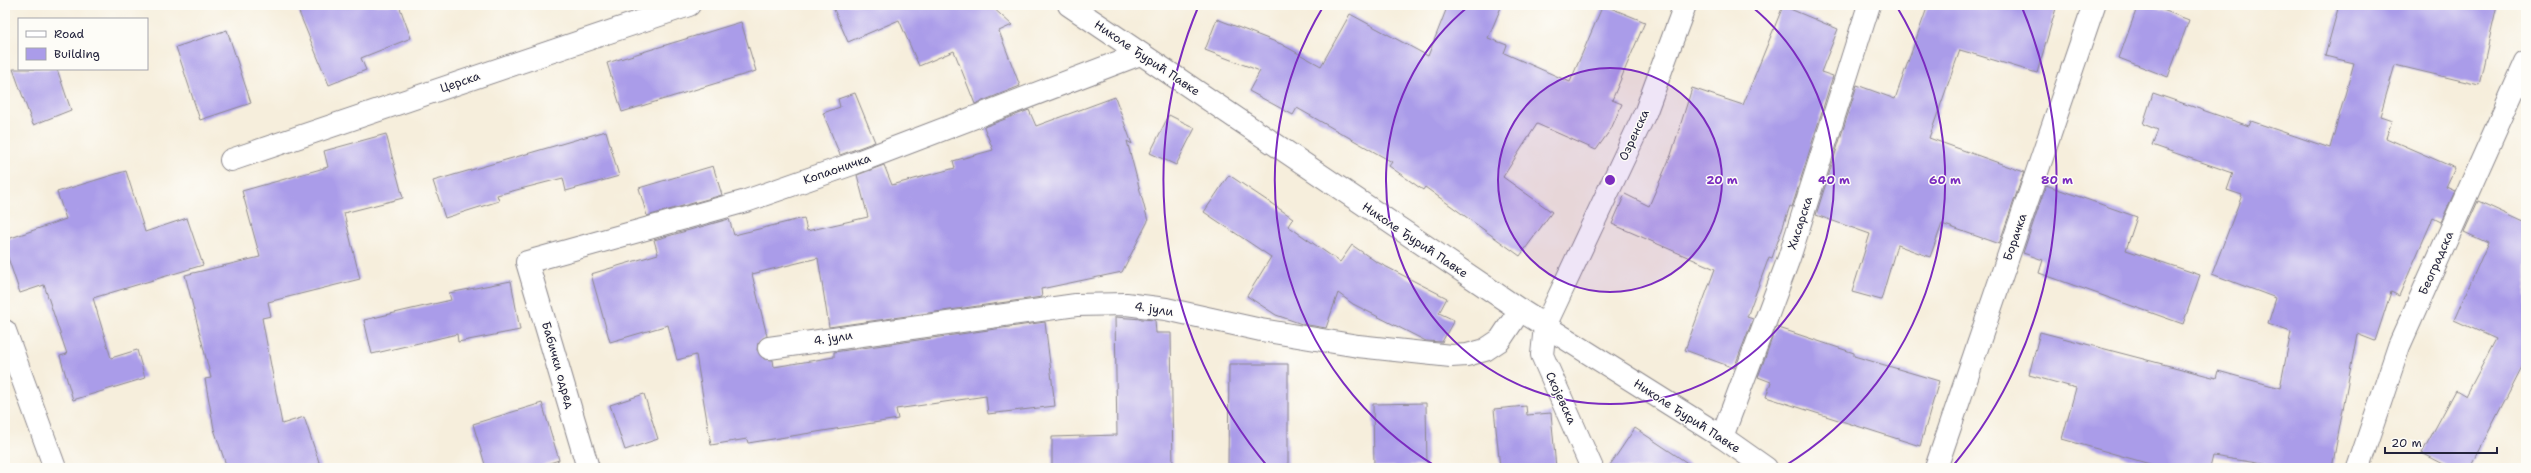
<svg xmlns="http://www.w3.org/2000/svg" width="2531" height="473" font-family="'Shantell Sans',sans-serif">
	<style>
		.building { fill: #aa9ce9 }
		.lines { fill: none; stroke-linecap: round; stroke-linejoin: round }
		.street-casing { stroke: #8c888c; stroke-width: 24 }
		.street { stroke: #fff; stroke-width: 22 }
		.ring { fill: none; stroke: #7b2cbf; stroke-width: 2 }
		.labels { text-anchor: middle; stroke-width: 3; stroke-linejoin: round; paint-order: stroke }
		.street-label { font-size: 12px; fill: #22223b; stroke: #fdfcf7 }
		.centre { fill: #7b2cbf; stroke: #fdfcf7; stroke-width: 2 }
		.ring-label { font-size: 12px; text-anchor: middle; font-weight: bold; fill: #7b2cbf; stroke: #fdfcf7; stroke-width: 3; stroke-linejoin: round; paint-order: stroke }
	</style>
	<rect width="100%" height="100%" fill="#fdfcf7"/>
	<filter id="ink" filterUnits="userSpaceOnUse"><feTurbulence type="fractalNoise" baseFrequency=".025" numOctaves="2"/><feDisplacementMap in="SourceGraphic" scale="8" xChannelSelector="R" yChannelSelector="G"/><feConvolveMatrix kernelMatrix="1 2 1 2 8 2 1 2 1" color-interpolation-filters="sRGB"/></filter>
	<filter id="wash" filterUnits="userSpaceOnUse"><feTurbulence type="fractalNoise" baseFrequency=".012" numOctaves="4" result="noise"/><feDisplacementMap in="SourceGraphic" scale="16" xChannelSelector="R" yChannelSelector="G"/><feGaussianBlur stdDeviation="0.9" result="paint"/><feColorMatrix in="noise" values="0 0 0 0 0 0 0 0 0 0 0 0 0 0 0 0 0 1.4 0 .05"/><feComposite in="paint" operator="in"/></filter>
	<g filter="url(#wash)">
		<rect width="100%" height="100%" fill="#f6eedc"/>
		<g id="blocks">
			<g class="building">
				<path d="M296,5h103l12,33 -50,20 5,12 -37,15z"/>
				<path d="M832,5h158l22,20 -13,6 21,55 -45,18 -21,-53 -35,15 -20,-46 -51,22z"/>
				<path d="M1448,5h54l-14,33 19,7 -3,8 66,29 33,-77 42,17 -33,78 10,4 -11,25 -15,21 -59,-26 -34,53 49,35 -32,44 -95,-69 -2,3 -34,-24 3,-4 -95,-54 -4,7 -44,-24 11,-20 -55,-21 12,-31 64,25 40,22 29,-52 78,42z"/>
				<path d="M1928,5h129l-20,68 -77,-23 -31,88 95,34 -25,72 -57,-20 -12,33 -33,-12 -16,55 -29,-8 18,-58 -54,-19 41,-130 38,14z"/>
				<path d="M2138,5h12l39,15 -21,57 -49,-19z"/>
				<path d="M2339,5h158l-18,80 -84,-20 -15,51 12,4 -6,18 69,30 -9,19 9,4 -14,31 -8,-4 -34,78 -8,-4 -16,49 -18,-7 -25,134h-44l-75,-12 -3,12h-46l-102,-29 14,-51 -47,-13 11,-43 176,46 2,-7 62,17 11,-56 -23,-8 8,-26 -64,-24 30,-79 -15,-5 6,-17 -81,-28 6,-15 -15,-6 10,-31 96,33 2,-5 79,27 24,-85 -29,-7z"/>
				<path d="M1783,6l55,23 -17,43 12,4 -41,131 -2,-1 -18,52 -3,-1 -22,60 6,2 -19,49 -49,-18 30,-81 -103,-45 13,-30 24,12 22,-51 21,-67 51,17z"/>
				<path d="M741,22l15,49 -134,41 -15,-49z"/>
				<path d="M227,30l24,73 -51,17 -24,-73z"/>
				<path d="M13,69h44l14,41 -38,15z"/>
				<path d="M855,93l20,49 -35,13 -17,-42 17,-6 -2,-8z"/>
				<path d="M1115,97l17,47 -5,-3 21,80 -26,51 -81,17 1,8 -213,30 -11,-69 -66,16 15,62 -9,7 -1,7 7,9 9,1 1,7 60,-10v-5l211,-30 10,84 -67,8 -2,-18 -90,13 2,10 -150,24 -1,-4 -36,6 -15,-90 -19,5 -9,-35 -58,17 -19,-68 67,-20 -4,-14 75,-21 5,16 70,-17 3,13 61,-14 -11,-42 27,-10 8,20 63,-17 -2,-7 40,-11 -9,-23 45,-17 7,16z"/>
				<path d="M1169,115l26,13 -19,37 -26,-12z"/>
				<path d="M606,131l13,45 -53,15 -3,-13 -66,17 2,6 -54,17 -12,-37z"/>
				<path d="M386,134l17,64 -59,15 16,66 -92,23 3,14 -9,2 20,106 22,-7 17,51h-94l-13,-39 -9,-50 6,-1 -26,-103 75,-18 -18,-66 86,-24 -4,-16z"/>
				<path d="M713,166l9,29 -75,21 -8,-28z"/>
				<path d="M126,171l19,61 42,-14 16,47 -110,33 18,60 26,-8 8,28 -72,22 -13,-44 7,-2 -23,-69 -24,8 -15,-44v-9l61,-21 -9,-27z"/>
				<path d="M1229,175l64,43 -5,8 52,36 12,-17 23,16 72,37 -8,15 15,7 -12,22 -16,-1 -73,-37 -15,-11 -12,35 -24,-4 -26,-9 -29,-19 24,-39 -67,-45z"/>
				<path d="M2046,185l91,32 -11,33 74,25 -17,49 -144,-51 4,-13 -20,-7z"/>
				<path d="M2478,201l48,22v136l-56,109h-19l-29,-15 34,-63 10,6 30,-57 -42,-19 34,-77 -24,-11z"/>
				<path d="M511,281l9,49 -62,12 -1,-8 -85,20 -8,-34 87,-20 -2,-7z"/>
				<path d="M1115,317l40,3 1,13h15l2,135h-121v-31l65,-2z"/>
				<path d="M1776,327l78,26v3l85,25 -19,65 -154,-49 5,-15 -13,-5z"/>
				<path d="M1229,364h59v104h-60z"/>
				<path d="M644,394l14,45 -33,11 -15,-45z"/>
				<path d="M542,403l17,57 -25,8h-48l-13,-44z"/>
				<path d="M1426,403l1,63 -53,1 -1,-63z"/>
				<path d="M1526,406l1,9 24,-2 5,55h-56l-6,-59z"/>
				<path d="M1635,428l60,40h-87z"/>
			</g>
		</g>
	</g>
	<g filter="url(#ink)">
		<use href="#blocks" fill-opacity="0" stroke="#8c888c" stroke-width="1"/>
		<g class="lines">
			<g class="street-casing">
				<g id="street">
					<path d="M1069,5l451,305 202,127 44,31"/>
					<path d="M231,160l458,-155"/>
					<path d="M5,331l50,137"/>
					<path d="M769,348l307,-43 50,-1 40,5 95,21 97,16 93,10 16,-1 18,-5 15,-10 20,-30"/>
					<path d="M1722,437l67,-179 80,-253"/>
					<path d="M588,468l-61,-206 219,-61 109,-38 285,-109"/>
					<path d="M1592,468l-50,-113 3,-29 101,-215 39,-106"/>
					<path d="M1936,468l158,-463"/>
					<path d="M2358,468l41,-122 127,-284"/>
				</g>
			</g>
			<use href="#street" class="street"/>
		</g>
	</g>
	<circle cx="1610" cy="180" r="112" fill="#7b2cbf" fill-opacity=".12"/>
	<g class="ring">
		<circle cx="1610" cy="180" r="112"/>
		<path d="M1751 6A224 224 0 1 1 1469 6"/>
		<path d="M1437 467A335 335 0 0 1 1323 7M1897 7A335 335 0 0 1 1783 467"/>
		<path d="M1268 467A447 447 0 0 1 1199 5M2021 5A447 447 0 0 1 1952 467"/>
	</g>
	<g class="labels">
		<g class="street-label">
			<text transform="translate(1147 58) rotate(34)" y="4">Николе Ђурић Павке</text>
			<text transform="translate(460 82) rotate(-19)" y="4">Церска</text>
			<text transform="translate(1634 135) rotate(-65)" y="4">Озренска</text>
			<text transform="translate(837 169) rotate(-19)" y="4">Копаоничка</text>
			<text transform="translate(1800 223) rotate(-72)" y="4">Хисарска</text>
			<text transform="translate(2015 237) rotate(-71)" y="4">Борачка</text>
			<text transform="translate(1415 240) rotate(34)" y="4">Николе Ђурић Павке</text>
			<text transform="translate(2436 263) rotate(-66)" y="4">Београдска</text>
			<text transform="translate(1154 309) rotate(9)" y="4">4. јули</text>
			<text transform="translate(833 338) rotate(-9)" y="4">4. јули</text>
			<text transform="translate(558 365) rotate(74)" y="4">Бабички одред</text>
			<text transform="translate(1561 398) rotate(65)" y="4">Скојевска</text>
			<text transform="translate(1687 416) rotate(33)" y="4">Николе Ђурић Павке</text>
		</g>
	</g>
	<circle cx="1610" cy="180" r="6" class="centre"/>
	<g class="ring-label">
		<text x="1722" y="184">20 m</text>
		<text x="1834" y="184">40 m</text>
		<text x="1945" y="184">60 m</text>
		<text x="2057" y="184">80 m</text>
	</g>
	<rect width="2531" height="473" fill="none" stroke="#fdfcf7" stroke-width="20"/>
	<rect x="18" y="18" width="130" height="52" fill="#fdfcf7" stroke="#a5a5ac"/>
	<rect x="26" y="31" width="20" height="6" fill="#ffffff" stroke="#a5a5ac"/>
	<text x="54" y="38" font-size="12" fill="#22223b">Road</text>
	<rect x="26" y="48" width="20" height="12" fill="#aa9ce9" stroke="#a5a5ac"/>
	<text x="54" y="58" font-size="12" fill="#22223b">Building</text>
	<path d="M2385 447v6h112v-6" fill="none" stroke="#22223b" stroke-width="2"/>
	<text x="2391" y="447" font-size="12" fill="#22223b" stroke="#fdfcf7" stroke-width="3" paint-order="stroke">20 m</text>
</svg>
